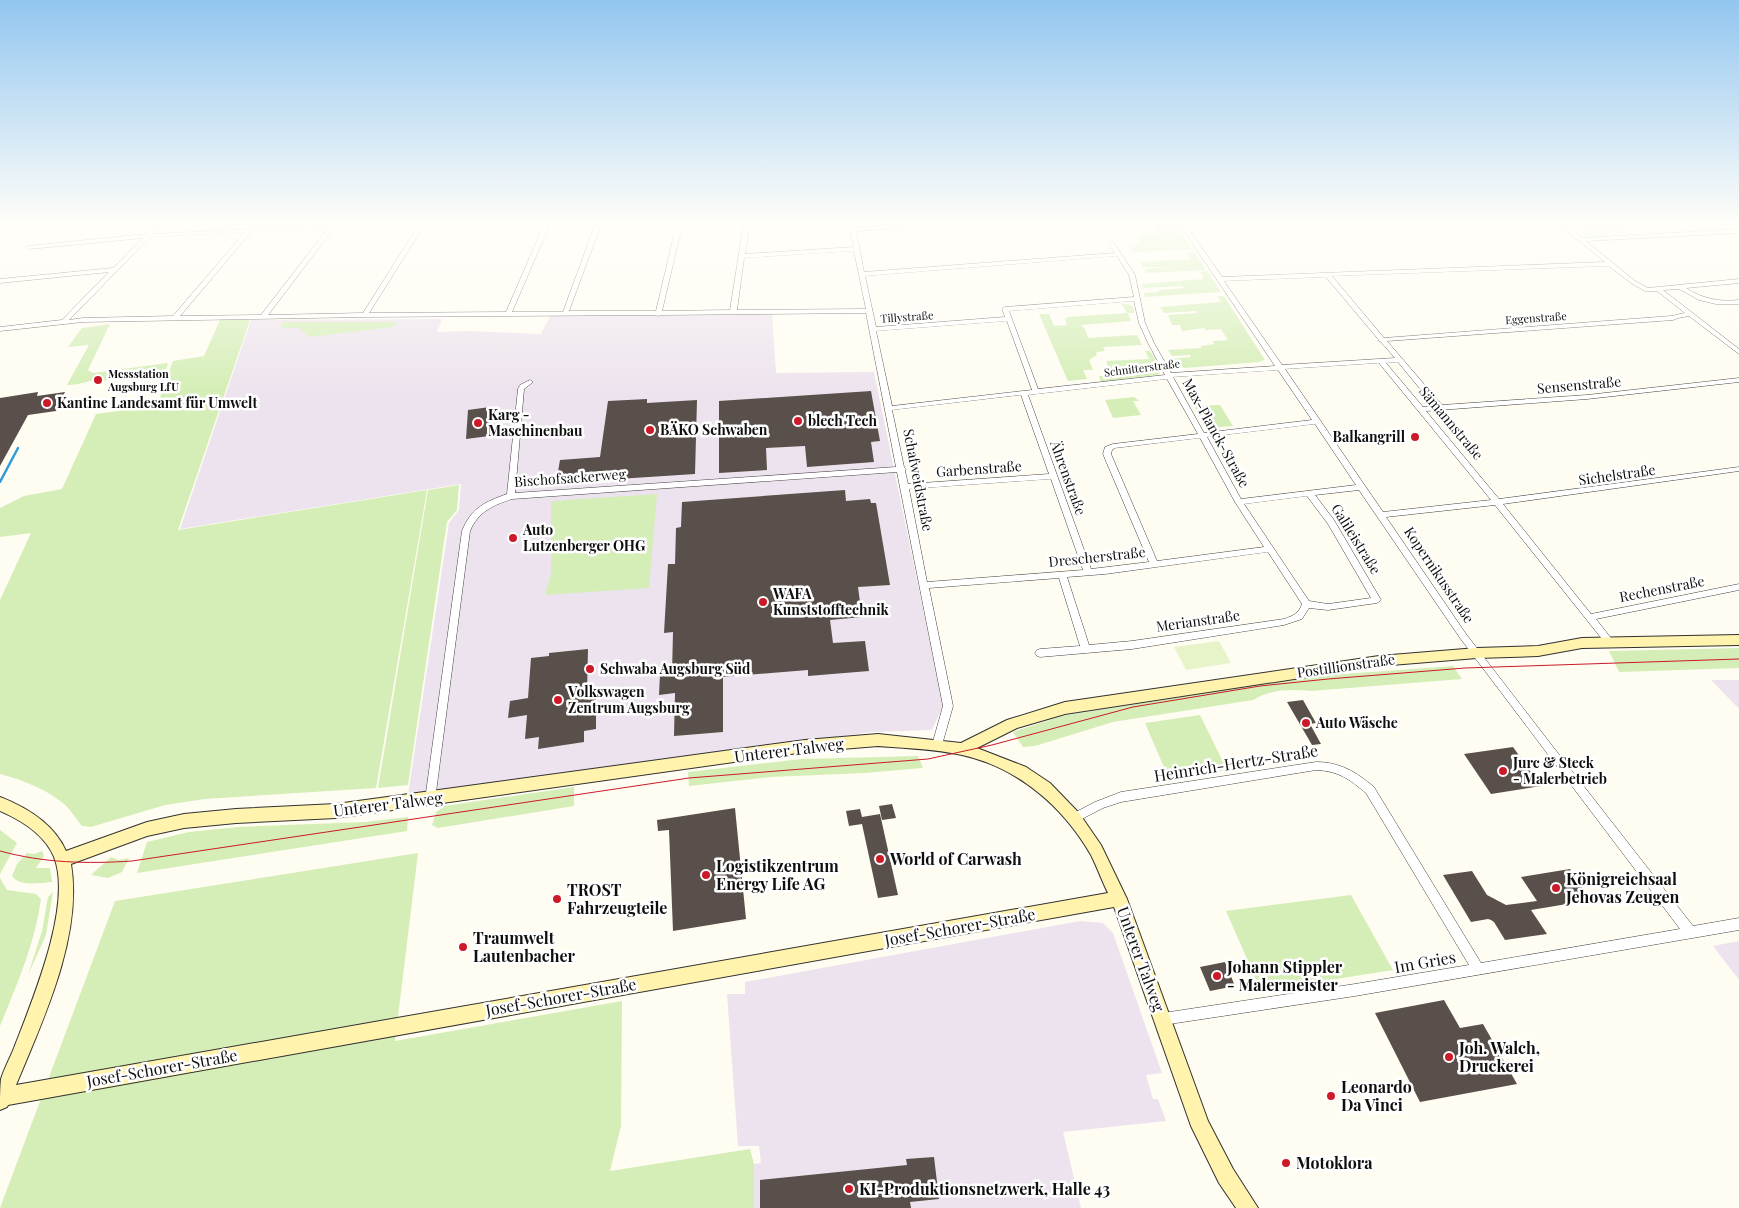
<svg xmlns="http://www.w3.org/2000/svg" width="1739" height="1208" font-family="'Playfair Display',serif">
	<style>
		.industrial { fill: #ede3ee }
		.green { fill: #d5eeb7 }
		.pitch { fill: #e7f4ca }
		.lines { fill: none; stroke-linecap: round; stroke-linejoin: round }
		.stream { stroke: #329cd9; stroke-width: 2.5 }
		.building { fill: #59504b }
		.street-casing { stroke: #424242; stroke-width: 1 }
		.secondary-casing { stroke: #313131; stroke-width: 2 }
		.street { fill: #fff; fill-rule: evenodd }
		.secondary { fill: #fff3ad; fill-rule: evenodd }
		.tram { stroke: #cc1a29; stroke-width: 1 }
		.poi-dot { fill: #cc1a29; stroke: #fff; stroke-width: 2 }
		.labels { text-anchor: middle; stroke-width: 5; stroke-linejoin: round; paint-order: stroke }
		.far-street-label { font-size: 11px; fill: #0f0f0f; stroke: #fff }
		.far-poi-label { font-size: 11px; font-weight: bold; fill: #0f0f0f; stroke: #fff; text-anchor: start }
		.street-label { font-size: 14px; fill: #0f0f0f; stroke: #fff }
		.poi-label { font-size: 14px; font-weight: bold; fill: #0f0f0f; stroke: #fff; text-anchor: start }
		.near-street-label { font-size: 16px; fill: #0f0f0f; stroke: #fff }
		.near-poi-label { font-size: 16px; font-weight: bold; fill: #0f0f0f; stroke: #fff; text-anchor: start }
	</style>
	<rect width="100%" height="100%" fill="#fffcf2"/>
	<g class="industrial">
		<path d="M552,312l220,1 4,60 98,-1 69,334 -11,24 -60,2 -464,63 41,-272 10,-13 2,-26 -281,45 71,-209 191,-1 -5,13 32,-1 72,3z"/>
		<path d="M1711,680h28v29z"/>
		<path d="M1080,921l23,2 10,10 49,140 -16,2 7,24h5l8,22 -103,11 18,76h-327v-44l7,-1 -2,-17h-21l-11,-152h18v-12z"/>
		<path d="M1739,941v39l-26,-34z"/>
	</g>
	<g class="green">
		<path d="M1137,222h37l18,27 -60,3 -3,-5h7l-2,-4h7l-4,-7 21,-3 -5,-8h-14z"/>
		<path d="M1579,222h117l-77,5 7,5 -8,1 -8,-6 -11,1 11,9 -19,1 -6,-4 7,-1z"/>
		<path d="M1188,253h7l11,17 -59,3 -3,-4 27,-2h-28l-2,-5 50,-3z"/>
		<path d="M1207,271l14,21 -76,5 -1,-4 15,-1 -1,-2 26,-2 -2,-2 -38,2 -2,-4 62,-5 -4,-7z"/>
		<path d="M1217,296h7l41,64 -6,2 -74,6 -11,-3 -5,-6 22,-2 -1,-2 -18,1 -4,-6 33,-2v-2l13,-2 -1,-3 15,-1 -7,-11 -15,1 -2,-2 -22,3 -2,-6h-8l-4,-10 29,-2 -1,-2 -32,2 -4,-6 61,-5z"/>
		<path d="M1121,303l12,3 1,7h-6l3,8 -50,4 4,4 3,9 49,-3 5,10 -39,2 2,4 -9,1 1,3 -8,5 4,10h-10l4,9 -19,2 -29,-67h10l5,12 13,-1 -2,-6 2,-2 60,-4z"/>
		<path d="M220,320h30l-72,210 249,-40 -51,298 -171,11 -40,6 -74,22 -9,-1c-6,-7 -11,-16 -18,-22 -18,-15 -41,-24 -64,-30v-174l31,-67 -31,4v-29l24,-12 38,-7 34,-75 61,-8 16,-45 31,-5z"/>
		<path d="M282,322h115l-4,5 -83,10 -11,-9h-18z"/>
		<path d="M110,324l-22,46 5,3 75,-10 -2,7 -44,6 -1,3 -19,2 1,-3c-13,2 -22,7 -36,7l22,-40 -21,2 14,-19z"/>
		<path d="M1145,351h5c5,7 9,14 10,22l-3,2 -56,7 -2,-6 13,-1 -6,-14 43,-2z"/>
		<path d="M1134,397l5,4h-6l8,14 -28,3 -8,-18z"/>
		<path d="M1220,405l13,21 -27,2 -12,-22z"/>
		<path d="M459,485l-2,25 -10,12 -39,263 -30,3 50,-298z"/>
		<path d="M657,494l-8,94 -104,7 6,-21v-73z"/>
		<path d="M1739,648v20l-120,4 -10,-21z"/>
		<path d="M1453,666l9,13 -151,12c-20,-2 -40,-2 -58,9l-140,22 -78,24 -12,1 -10,-15 49,-16 193,-31 75,-10z"/>
		<path d="M1200,715l27,55 -58,9 -24,-56z"/>
		<path d="M918,756l5,12 -58,5 -94,4 -82,9 -1,-14 114,-13z"/>
		<path d="M574,787v19l-136,22 -6,-3 4,-13 8,-6z"/>
		<path d="M408,817l-1,14 -270,42 10,-31 42,-10 49,-5 127,-5z"/>
		<path d="M0,830l17,13 -17,31z"/>
		<path d="M42,851l2,5 -8,12h14l2,14c-13,1 -32,5 -40,-6l5,-12 10,-11 7,1z"/>
		<path d="M418,853l-23,188 227,-40 -1,125 -11,45 140,-22 4,15v44h-754l115,-307z"/>
		<path d="M111,857l8,3 10,-2 -7,14 -14,6 -17,-3z"/>
		<path d="M0,878l7,12 29,4 5,5c-6,45 -24,85 -41,127z"/>
		<path d="M53,892l-7,43 -18,40 14,-44 6,-34z"/>
		<path d="M1351,895l42,75 -132,21 -35,-80z"/>
	</g>
	<path class="pitch" d="M1219,641l12,22 -45,7 -12,-23z"/>
	<g class="lines">
		<path class="stream" d="M0,482l18,-34"/>
	</g>
	<g class="building">
		<path d="M871,391l9,50 -9,1 3,20 -67,5 -2,-21 -39,2 1,22 -48,3v-72z"/>
		<path d="M38,392l-1,4 28,-4 -9,19 -28,4 -28,51v-68z"/>
		<path d="M647,399v4l50,-3 -2,74 -139,9 4,-23 40,-3 8,-56z"/>
		<path d="M490,407l-1,29 -23,3 2,-29z"/>
		<path d="M845,490l1,11 24,-2 1,4h5l14,82 -32,2 4,30 -32,3 3,23 32,-2 4,30 -61,5v-6l-85,7v55l-49,4 1,-43 -16,2 1,-21 12,-1 1,-41 -9,1 4,-69h7l1,-36 5,-1 1,-25z"/>
		<path d="M588,649l-1,45 9,-1v36l-12,2v11l-46,7 1,-12 -14,2 2,-24 -19,3 2,-17 18,-3 3,-40 18,-2v-3z"/>
		<path d="M1303,700l13,23 -6,1 11,20 -9,1 -25,-43z"/>
		<path d="M1513,747l28,39 -50,8 -27,-40z"/>
		<path d="M892,804l4,14 -14,2 -3,-14z"/>
		<path d="M735,808l11,111 -73,12 -4,-101 -11,1 -1,-11z"/>
		<path d="M860,809l2,8 18,-3 18,81 -20,3 -16,-74 -13,2 -3,-15z"/>
		<path d="M1570,869l21,31 -60,10 16,24 -42,6 -11,-18 -3,-2 -3,-1 -17,3 -28,-47 29,-4 15,24 19,10 31,-4 -16,-24z"/>
		<path d="M1225,962l10,24 -25,5 -10,-24z"/>
		<path d="M1444,1000l16,28 23,-4 34,60 -97,18 -45,-89z"/>
		<path d="M934,1157l5,42 -29,3 1,6h-151v-28l147,-15 -1,-6z"/>
	</g>
	<g class="lines">
		<g class="street-casing">
			<path id="street" d="M156,222h6l-9,12 177,-9 4,-3 2,3 83,-3h79l-3,2 -71,2 -55,87 137,-1 39,-90h6l-39,90h51l33,-90h6l-33,89h87l21,-89h6l-21,89 68,-1 14,-88h6l-5,32 109,-7 -4,-17 -5,-8h6l4,6 82,-6h30l-3,2 -108,7 8,41 251,-19 -6,-9 3,-2 2,1 21,32 10,48 9,20 17,30 104,-7 -97,-144h6l38,55 383,-15 -49,-40h7l19,16 157,-9v4l-153,8 49,40 13,7 91,-9v4l-53,5c17,11 34,14 53,12v4h-23l-17,-4 -20,-11 -16,1 76,59v5l-50,-38 -11,2 -5,2 -286,21 55,64 145,-10 152,-17v4l-152,17 -161,12 73,88 240,-32v4l-236,33 88,110 148,-30v6l-143,29 18,23 -2,2h-6l-111,-139 -109,12 80,117 84,109 143,183 46,-8v12l-384,66 -192,29 -4,-2 -2,-4 2,-4 4,-2 192,-29 114,-19 -103,-172c-17,-14 -27,-22 -50,-23l-195,32 -18,6 -25,13 -4,2 -4,-2 -1,-3 1,-3 25,-13 26,-10 195,-30c24,0 40,10 58,25l107,176 199,-34 -220,-291 -101,-148 -44,5 19,25 47,80 -4,3 -49,7 -19,-2 -7,11 -18,6 -152,24 -92,8 -3,-1 -2,-3 2,-3 3,-1 40,-3 -21,-68 -130,10 24,118 -11,39 -1,3 -4,1 -4,-1 -1,-3 11,-39 -46,-234 -385,27c-19,6 -34,13 -42,32l-35,269 -1,3 -4,2 -4,-2 -1,-3 37,-269c9,-23 23,-29 45,-37l11,-105 2,-4 10,-5 3,2 -9,7 -9,104 381,-26 -30,-154 -205,2 -3,1 -3,-1 -290,2 -282,5 -83,9v-4l62,-7 47,-48 -109,11v-4l113,-11 30,-30 -114,11 -2,-1v-2l119,-12zM418,226l-55,87 -95,2 66,-87zM328,228l-67,87 -81,1 72,-85zM245,232l-72,84 -90,2 -14,2 81,-83zM854,251l12,58 -129,1 7,-52zM1117,256l12,19 5,22 -129,10 -3,2 3,8 -129,10 -11,-51zM1609,266l22,17 14,8h12l28,22 -14,3 -287,22 -52,-62zM1326,277l52,62 1,2 2,1 14,16 -113,7 -58,-84zM1134,301l5,22 9,20 17,32 -127,14 -29,-78zM1007,321l25,69 -140,16 -16,-75zM1398,362l36,44 -11,1 -37,-44zM1379,363l112,137 -108,12 -98,-143zM1278,370l34,50 -108,13 -31,-56zM1167,379l31,55 -85,10 -8,3 -2,7 46,108 -58,7 -63,-174zM1021,395l28,79 -141,10 -3,-13 1,-2 -2,-2 -12,-57zM1315,424l41,61 -115,14 -34,-62zM1200,438l35,64 29,45 -107,14 -46,-107 1,-4 3,-2zM1051,479l32,91 -156,12 -18,-93zM1307,496l21,28 43,74 -43,6 -19,-3 -65,-97zM1268,552l34,52c-3,9 -9,12 -18,15l-152,22 -43,4 -22,-68 38,-3z"/>
		</g>
		<g class="secondary-casing">
			<path id="secondary" d="M1739,635v10l-157,3 -44,8 -61,2 -98,8 -314,48 -48,14 -40,20 49,19 24,16 29,30 22,32 26,54 81,222 25,48 25,39h-22l-17,-25 -28,-57 -77,-219 -1106,198 -1,2 -7,3c0,-10 0,-22 1,-31 3,-10 9,-21 13,-31 18,-47 59,-143 40,-191 -9,-22 -33,-37 -54,-46v-14c28,11 54,27 66,54l81,-29 37,-8 52,-5 100,-5 469,-64 73,-6 83,9 46,-23 58,-18 314,-46 98,-8 61,-2 44,-8zM878,746c28,2 56,3 84,9 55,12 101,51 129,100 6,12 11,26 17,38l-1092,192c27,-65 67,-149 55,-221l76,-28 37,-8 52,-5 100,-5 469,-66z"/>
		</g>
		<use href="#street" class="street"/>
		<use href="#secondary" class="secondary"/>
		<path class="tram" d="M0,851c44,12 87,13 132,10l557,-83 239,-19 64,-14 141,-38 127,-21 68,-7 137,-11 274,-9"/>
	</g>
	<linearGradient id="sky" x2="0" y2="1"><stop stop-color="#92c6f0"/><stop offset="0.57" stop-color="#fffef9"/><stop offset="1" stop-color="#fffef9" stop-opacity="0"/></linearGradient>
	<rect width="1739" height="391" fill="url(#sky)"/>
	<g class="poi-dot">
		<circle cx="98" cy="380" r="5"/>
		<circle cx="47" cy="403" r="5"/>
		<circle cx="798" cy="421" r="5"/>
		<circle cx="478" cy="423" r="5"/>
		<circle cx="650" cy="430" r="5"/>
		<circle cx="1415" cy="437" r="5"/>
		<circle cx="513" cy="538" r="5"/>
		<circle cx="763" cy="602" r="5"/>
		<circle cx="590" cy="669" r="5"/>
		<circle cx="558" cy="700" r="5"/>
		<circle cx="1306" cy="723" r="5"/>
		<circle cx="1503" cy="771" r="5"/>
		<circle cx="880" cy="859" r="5"/>
		<circle cx="706" cy="875" r="5"/>
		<circle cx="1556" cy="888" r="5"/>
		<circle cx="557" cy="899" r="5"/>
		<circle cx="463" cy="947" r="5"/>
		<circle cx="1217" cy="976" r="5"/>
		<circle cx="1449" cy="1057" r="5"/>
		<circle cx="1331" cy="1096" r="5"/>
		<circle cx="1286" cy="1163" r="5"/>
		<circle cx="849" cy="1189" r="5"/>
	</g>
	<g class="labels">
		<g class="far-street-label">
			<text transform="translate(907 317) rotate(-4)" y="4">Tillystraße</text>
			<text transform="translate(1536 318) rotate(-4)" y="4">Eggenstraße</text>
			<text transform="translate(1142 368) rotate(-7)" y="4">Schnitterstraße</text>
		</g>
		<g class="far-poi-label">
			<text x="108" y="378">Messstation<tspan x="108" dy="13">Augsburg LfU</tspan></text>
		</g>
		<g class="street-label">
			<text transform="translate(1579 385) rotate(-5)" y="5">Sensenstraße</text>
			<text transform="translate(1451 423) rotate(50)" y="5">Sämannstraße</text>
			<text transform="translate(1216 433) rotate(61)" y="5">Max-Planck-Straße</text>
			<text transform="translate(979 469) rotate(-4)" y="5">Garbenstraße</text>
			<text transform="translate(1617 475) rotate(-8)" y="5">Sichelstraße</text>
			<text transform="translate(570 478) rotate(-4)" y="5">Bischofsackerweg</text>
			<text transform="translate(1068 478) rotate(70)" y="5">Ährenstraße</text>
			<text transform="translate(918 480) rotate(79)" y="5">Schafweidstraße</text>
			<text transform="translate(1356 539) rotate(58)" y="5">Galileistraße</text>
			<text transform="translate(1097 557) rotate(-6)" y="5">Drescherstraße</text>
			<text transform="translate(1439 575) rotate(56)" y="5">Kopernikusstraße</text>
			<text transform="translate(1662 589) rotate(-11)" y="5">Rechenstraße</text>
			<text transform="translate(1198 621) rotate(-8)" y="5">Merianstraße</text>
			<text transform="translate(1346 666) rotate(-8)" y="5">Postillionstraße</text>
		</g>
		<g class="poi-label">
			<text x="57" y="408">Kantine Landesamt für Umwelt</text>
			<text x="488" y="420">Karg -<tspan x="488" dy="16">Maschinenbau</tspan></text>
			<text x="808" y="426">blech Tech</text>
			<text x="660" y="435">BÄKO Schwaben</text>
			<text x="1405" y="442" text-anchor="end">Balkangrill</text>
			<text x="523" y="535">Auto<tspan x="523" dy="16">Lutzenberger OHG</tspan></text>
			<text x="773" y="599">WAFA<tspan x="773" dy="16">Kunststofftechnik</tspan></text>
			<text x="600" y="674">Schwaba Augsburg Süd</text>
			<text x="568" y="697">Volkswagen<tspan x="568" dy="16">Zentrum Augsburg</tspan></text>
			<text x="1316" y="728">Auto Wäsche</text>
			<text x="1513" y="768">Jurc &amp; Steck<tspan x="1513" dy="16">- Malerbetrieb</tspan></text>
		</g>
		<g class="near-street-label">
			<text transform="translate(789 750) rotate(-7)" y="6">Unterer Talweg</text>
			<text transform="translate(1236 763) rotate(-9)" y="6">Heinrich-Hertz-Straße</text>
			<text transform="translate(388 804) rotate(-7)" y="6">Unterer Talweg</text>
			<text transform="translate(960 927) rotate(-10)" y="6">Josef-Schorer-Straße</text>
			<text transform="translate(1141 959) rotate(70)" y="6">Unterer Talweg</text>
			<text transform="translate(1425 962) rotate(-10)" y="6">Im Gries</text>
			<text transform="translate(561 997) rotate(-10)" y="6">Josef-Schorer-Straße</text>
			<text transform="translate(162 1068) rotate(-10)" y="6">Josef-Schorer-Straße</text>
		</g>
		<g class="near-poi-label">
			<text x="890" y="865">World of Carwash</text>
			<text x="716" y="872">Logistikzentrum<tspan x="716" dy="18">Energy Life AG</tspan></text>
			<text x="1566" y="885">Königreichsaal<tspan x="1566" dy="18">Jehovas Zeugen</tspan></text>
			<text x="567" y="896">TROST<tspan x="567" dy="18">Fahrzeugteile</tspan></text>
			<text x="473" y="944">Traumwelt<tspan x="473" dy="18">Lautenbacher</tspan></text>
			<text x="1227" y="973">Johann Stippler<tspan x="1227" dy="18">- Malermeister</tspan></text>
			<text x="1459" y="1054">Joh. Walch,<tspan x="1459" dy="18">Druckerei</tspan></text>
			<text x="1341" y="1093">Leonardo<tspan x="1341" dy="18">Da Vinci</tspan></text>
			<text x="1296" y="1169">Motoklora</text>
			<text x="859" y="1195">KI-Produktionsnetzwerk, Halle 43</text>
		</g>
	</g>
</svg>
